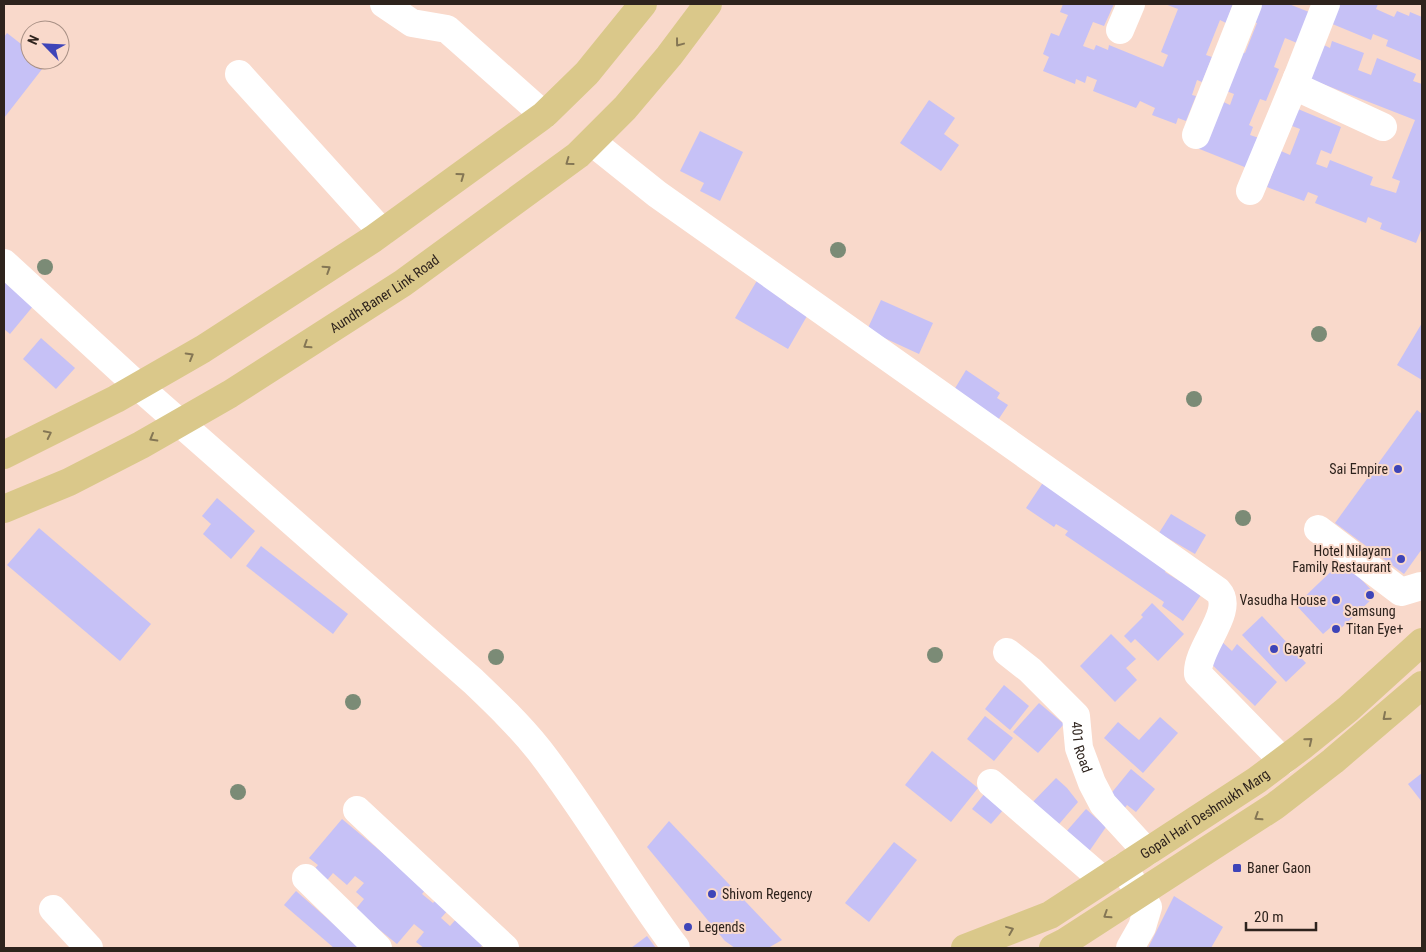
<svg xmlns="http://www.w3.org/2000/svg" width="1426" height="952" font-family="'Roboto Condensed',sans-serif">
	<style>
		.building { fill: #c6c1f6 }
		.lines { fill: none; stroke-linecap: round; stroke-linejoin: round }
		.minor { stroke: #fff; stroke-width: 28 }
		.major { stroke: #dac88a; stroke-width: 28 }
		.tree { fill: #7b8b76 }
		.oneway { stroke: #847654 }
		.poi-dot { fill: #3e44b8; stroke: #f9d9cb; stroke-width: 2 }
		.labels { text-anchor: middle; stroke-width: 4; stroke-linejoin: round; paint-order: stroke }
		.street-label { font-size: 14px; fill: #2e231d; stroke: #f9d9cb }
		.poi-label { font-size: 14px; fill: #2e231d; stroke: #f9d9cb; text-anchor: start }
	</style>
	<rect width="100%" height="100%" fill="#f9d9cb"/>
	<g class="building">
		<path d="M1063,4h51l-10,22 -11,-4 -10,24 11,4 2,-5 12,5 1,-5 54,22 5,-12 -7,-3 17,-43 -13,-5h68l-7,19 -6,-3 -14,35 6,2 -10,25 -5,-2 -5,15 4,1 -10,25 -8,-3 -2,6 -24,-9 3,-7 -15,-7 -4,7 -43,-17 4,-11 -10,-4 -2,7 -9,-4 -1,5 -32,-13 6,-14 -6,-3 8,-21 8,3 9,-21 -8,-3z"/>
		<path d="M1256,4h33l20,8 -12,31 -12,-5 -11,29 5,2 -13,32 -6,-2 -11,26 4,2 -3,8 9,3 -12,30 -50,-20 20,-49 13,6 4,-11 -13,-5 16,-39 8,3 12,-30 -8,-3z"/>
		<path d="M1338,4h40l-2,5 18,8 3,-6 12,5 1,-4 12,5v44l-36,-15 2,-6 -15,-6 -2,6 -41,-17z"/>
		<path d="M7,33l23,18v9h12l4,4 -42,54v-81z"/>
		<path d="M1332,41l32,12 -6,17 13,5 6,-17 39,16 -3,7 9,3 -1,9 1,1v134l-6,15 -36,-14 2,-6 -14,-6 -2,6 -51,-20 3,-7 -10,-4 -4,9 -37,-14 14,-36 9,4 10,-26 -8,-3 6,-17 43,18 -10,27 -10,-4 -5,14 11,4 3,-8 43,17 -3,8 26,8 4,-12 -8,-3 23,-58 -105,-41 14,-34 6,3z"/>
		<path d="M929,100l26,18 -11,16 15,11 -18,26 -41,-28z"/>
		<path d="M700,131l43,21 -23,49 -20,-10 4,-8 -24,-12z"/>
		<path d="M762,272l32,19 -8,12 21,13 -19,33 -53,-31z"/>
		<path d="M5,281l29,24 -24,29 -6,-5v-46z"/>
		<path d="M881,300l52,23 -14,31 -52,-24z"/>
		<path d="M1422,323v57l-25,-15z"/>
		<path d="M41,338l34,30 -19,21 -33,-30z"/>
		<path d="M966,370l34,23 -3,5 11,7 -10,15 -44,-30z"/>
		<path d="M1417,410l5,4v135l-18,25 -69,-51z"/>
		<path d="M1044,481l124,86 -3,5 16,10 3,-4 19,14 -20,29 -21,-15 2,-4 -99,-67 3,-4 -12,-7 -2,3 -28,-19z"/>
		<path d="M217,498l38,33 -24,28 -28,-25 8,-10 -9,-8z"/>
		<path d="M1171,514l35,21 -11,19 -36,-21z"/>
		<path d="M39,528l112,96 -31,37 -113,-96z"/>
		<path d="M261,546l87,68 -15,20 -87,-68z"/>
		<path d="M1343,560l33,35 -41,39 -5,-6 -7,6 -27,-29z"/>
		<path d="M1152,603l32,31 -26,27 -23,-22 -4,4 -7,-7 19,-19 -2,-2z"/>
		<path d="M1262,616l44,47 -20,19 -44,-47z"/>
		<path d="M1111,634l25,25 -10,9 11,12 -22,22 -35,-36z"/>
		<path d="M1220,640l12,11 5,-7 40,38 -22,24 -51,-49z"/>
		<path d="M1004,685l25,21 -19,24 -25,-21z"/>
		<path d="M1039,703l25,21 -26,29 -25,-21z"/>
		<path d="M985,716l28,22 -19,23 -27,-22z"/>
		<path d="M1160,717l18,16 -35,40 -39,-35 14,-16 21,18z"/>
		<path d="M932,751l46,37 -27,34 -46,-37z"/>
		<path d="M1131,769l24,20 -19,23 -9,-7 -3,4 -15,-13z"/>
		<path d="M1422,773v29l-14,-18z"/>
		<path d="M1056,778l11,10 11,14 -24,28 -27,-22z"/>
		<path d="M985,793l19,16 -13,15 -19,-15z"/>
		<path d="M1086,809l20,18 -18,26 -23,-20z"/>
		<path d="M342,819l84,70 -4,5 11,9 4,-4 12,10 -8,9 9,8 8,-9 28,24 -6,7h-56l-8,-6 8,-10 -10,-8 -17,20 -42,-34 9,-11 -8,-7 8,-9 -9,-7 -8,9 -14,-12 -9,11 -13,-11 7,-8 -9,-7z"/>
		<path d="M669,821l113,119 -14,8h-33l-10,-7 -78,-94z"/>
		<path d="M894,842l23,18 -48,62 -24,-19z"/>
		<path d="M296,891l65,57h-27l-50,-43z"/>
		<path d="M1174,896l49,31 -12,21h-63z"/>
		<path d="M647,936l9,12h-25z"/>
	</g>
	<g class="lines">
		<g class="minor">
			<path d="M384,4l28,19 35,6 97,86"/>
			<path d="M1326,4l-29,74v7l6,5 80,37"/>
			<path d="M1120,30l11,-26"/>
			<path d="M239,74l143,158"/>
			<path d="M1196,135l52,-131"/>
			<path d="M592,142l65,52 561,397c18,20 -22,57 -20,83l85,87"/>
			<path d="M1250,191l47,-113"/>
			<path d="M4,263l134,123 335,295c23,22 46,44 66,69 49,63 89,134 137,198"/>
			<path d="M1318,529l83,63 20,-6"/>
			<path id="s1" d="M1007,652l23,18 46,46 3,32 13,35 11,21 44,48"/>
			<path d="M991,783l112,97"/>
			<path d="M357,810l148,138"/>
			<path d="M1123,867l25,40 -6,20 -12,21"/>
			<path d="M306,878l72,70"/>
			<path d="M53,909l36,39"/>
		</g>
		<g class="major">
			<path d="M4,455l112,-56 87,-50 170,-110 171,-124 43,-42 56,-69"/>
			<path id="s2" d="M4,509l65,-27 72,-37 89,-51 173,-111 175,-128 47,-47 44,-52 39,-52"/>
			<path id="s3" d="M965,948l85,-33 207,-135 44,-33 47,-38 74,-67"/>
			<path d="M1053,948l12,-6 210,-136 58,-45 89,-76"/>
		</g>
	</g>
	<g class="tree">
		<circle cx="838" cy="250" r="8"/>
		<circle cx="45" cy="267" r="8"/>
		<circle cx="1319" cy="334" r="8"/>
		<circle cx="1194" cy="399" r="8"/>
		<circle cx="1243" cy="518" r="8"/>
		<circle cx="935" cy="655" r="8"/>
		<circle cx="496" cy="657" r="8"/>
		<circle cx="353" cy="702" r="8"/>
		<circle cx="238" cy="792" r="8"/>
	</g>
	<defs><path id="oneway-chevron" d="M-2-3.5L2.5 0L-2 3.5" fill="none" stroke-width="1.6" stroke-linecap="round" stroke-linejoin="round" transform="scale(1.25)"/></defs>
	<g class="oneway">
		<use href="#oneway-chevron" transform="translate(679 43) rotate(127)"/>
		<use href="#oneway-chevron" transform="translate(569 162) rotate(144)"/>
		<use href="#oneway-chevron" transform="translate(461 176) rotate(-36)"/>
		<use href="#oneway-chevron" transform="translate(327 269) rotate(-33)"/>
		<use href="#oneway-chevron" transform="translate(307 345) rotate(147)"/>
		<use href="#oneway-chevron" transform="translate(190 356) rotate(-30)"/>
		<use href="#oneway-chevron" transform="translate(48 434) rotate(-26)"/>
		<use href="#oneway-chevron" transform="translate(153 438) rotate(150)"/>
		<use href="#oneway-chevron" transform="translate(1386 717) rotate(139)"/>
		<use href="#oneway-chevron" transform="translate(1309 741) rotate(-39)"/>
		<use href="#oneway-chevron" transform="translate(1258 817) rotate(147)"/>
		<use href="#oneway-chevron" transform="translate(1107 915) rotate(147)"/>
		<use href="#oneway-chevron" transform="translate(1010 930) rotate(-22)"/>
	</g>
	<g class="poi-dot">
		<circle cx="1398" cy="469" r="5"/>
		<circle cx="1401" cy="559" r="5"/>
		<circle cx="1370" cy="595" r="5"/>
		<circle cx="1336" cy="600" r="5"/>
		<circle cx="1336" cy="629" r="5"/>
		<circle cx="1274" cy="649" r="5"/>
		<rect x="1232" y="863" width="10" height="10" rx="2.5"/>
		<circle cx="712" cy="894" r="5"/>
		<circle cx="688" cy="927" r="5"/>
	</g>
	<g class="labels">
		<g class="street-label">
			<text dy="5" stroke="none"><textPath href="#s2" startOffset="438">Aundh-Baner Link Road</textPath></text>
			<text dy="5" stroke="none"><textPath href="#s1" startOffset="126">401 Road</textPath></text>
			<text dy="5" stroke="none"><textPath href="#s3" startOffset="276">Gopal Hari Deshmukh Marg</textPath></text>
		</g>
		<g class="poi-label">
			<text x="1388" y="474" text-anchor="end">Sai Empire</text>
			<text x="1391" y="556" text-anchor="end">Hotel Nilayam<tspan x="1391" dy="16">Family Restaurant</tspan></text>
			<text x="1326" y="605" text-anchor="end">Vasudha House</text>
			<text x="1370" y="616" text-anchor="middle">Samsung</text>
			<text x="1346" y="634">Titan Eye+</text>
			<text x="1284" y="654">Gayatri</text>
			<text x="1247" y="873">Baner Gaon</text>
			<text x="722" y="899">Shivom Regency</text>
			<text x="698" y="932">Legends</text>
		</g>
	</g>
	<rect width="1426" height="952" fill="none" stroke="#2e231d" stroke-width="10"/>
	<g transform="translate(45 45) rotate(294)"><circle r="24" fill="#f9d9cb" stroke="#a89085"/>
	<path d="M0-4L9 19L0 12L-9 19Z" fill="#3e44b8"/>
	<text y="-8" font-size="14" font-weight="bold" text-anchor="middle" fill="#2e231d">N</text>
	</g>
	<path d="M1246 922v8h70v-8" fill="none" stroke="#2e231d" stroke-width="2.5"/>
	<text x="1254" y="922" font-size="15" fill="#2e231d" stroke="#f9d9cb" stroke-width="4" paint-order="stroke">20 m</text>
</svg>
